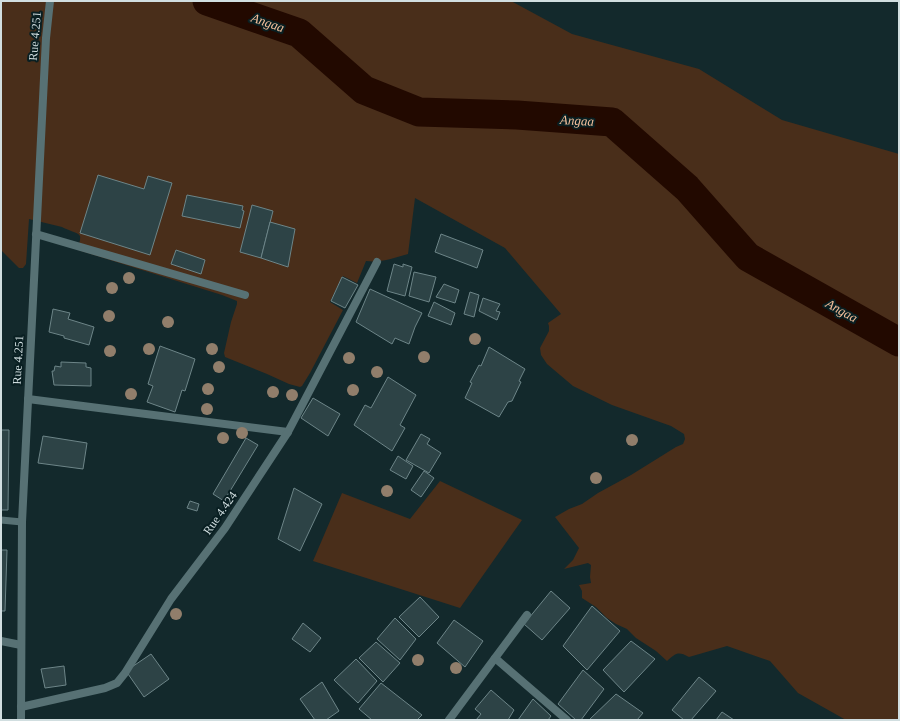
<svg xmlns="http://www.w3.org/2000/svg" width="900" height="721" font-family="'Times New Roman',serif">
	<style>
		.green { fill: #492e1a }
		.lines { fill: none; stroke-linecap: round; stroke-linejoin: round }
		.river { stroke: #220900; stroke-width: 29 }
		.building { fill: #2d4346; stroke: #6d8588 }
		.service { stroke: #577174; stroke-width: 7 }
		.minor { stroke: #577174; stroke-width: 8 }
		.tree { fill: #917e6b }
		.labels { text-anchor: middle; stroke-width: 4; stroke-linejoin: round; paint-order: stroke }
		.street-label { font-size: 12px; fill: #d1dee0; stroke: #091f22 }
		.water-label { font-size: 13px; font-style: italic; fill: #f6c19c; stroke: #091f22 }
	</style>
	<rect width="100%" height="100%" fill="#13292c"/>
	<g class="green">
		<path d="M1,1h510l61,33 127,35 83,51 117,34v566h-53l-48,-27 -28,-32 -43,-15 -38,11c-11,-6 -13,-4 -22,4l-11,-10 -20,-13 -9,-9 -11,-5 -9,-6 -11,-11 -14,-9v-7l-3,-6 12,-2 -1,-6 1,-12 -3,-2 -24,6 9,-9 6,-12 -24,-31 14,-8 13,-5 16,-11 33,-18 45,-28 7,-3 2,-5 -1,-5 -13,-8 -59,-21 -39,-19 -26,-22 -6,-9 -1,-7 9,-17v-5l-1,-3 13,-9 -56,-66 -90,-50 -7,56c-14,4 -27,9 -42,7l-9,22 -14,-7 -1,1 -12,25 13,8 -33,63 -8,13 -2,1 -11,-3 -22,-10 -42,-17 -1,-4 7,-31 6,-18v-3l-15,-6 -144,-45c0,-4 3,-10 2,-14 -2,-4 -14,-6 -18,-9l-33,-8 -3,45 -3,4h-4l-18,-18z"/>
		<path d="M440,481l82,39 -62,88 -147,-47 29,-68 68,26z"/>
	</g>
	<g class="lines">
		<path class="river" d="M207,1l92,32 65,57 55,22 98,3 95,7 75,66 61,69 151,85"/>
	</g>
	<g class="building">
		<path d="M98,175l46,14 4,-13 24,7 -22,72 -70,-22z"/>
		<path d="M187,195l56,11 -1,4 2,1 -4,17 -58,-12z"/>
		<path d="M252,205l21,6 -12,47 -21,-6z"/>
		<path d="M270,222l25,7 -7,38 -27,-9z"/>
		<path d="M441,234l42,16 -6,18 -42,-16z"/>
		<path d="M176,250l29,10 -4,14 -30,-10z"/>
		<path d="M394,264l9,3v-3l9,3 -7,29 -18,-5z"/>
		<path d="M414,272l22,5 -7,25 -20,-6z"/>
		<path d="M342,277l16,8 -13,23 -14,-7z"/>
		<path d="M444,284l15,6 -4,13 -19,-6z"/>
		<path d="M370,289l52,24 -7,14 -6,17 -14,-6 -3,6 -36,-22z"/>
		<path d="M470,292l9,3 -5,22 -10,-3z"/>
		<path d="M483,298l17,6 -4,7 4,1 -3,8 -18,-9z"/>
		<path d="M434,302l21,11 -4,12 -23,-9z"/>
		<path d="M53,309l17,4 -2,6 26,8 -5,18 -25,-7v-2l-15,-4z"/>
		<path d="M160,346l35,13 -10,32 -3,-1 -7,22 -28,-10 6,-16 -5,-2z"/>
		<path d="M489,347l36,22 -6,12 2,1 -9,19 -4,1 -9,15 -34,-19 7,-15 -2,-1 9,-17 2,1z"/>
		<path d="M61,362l25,1v4l5,1v18l-37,-1 -2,-14h2l1,-5 6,1z"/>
		<path d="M388,377l28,18 -16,30 5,3 -13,23 -38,-26 11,-20 6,3z"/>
		<path d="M313,398l27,16 -12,22 -27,-18z"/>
		<path d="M1,430h8l-1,80h-7z"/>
		<path d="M421,434l9,5 -3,5 14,9 -12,20 -23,-13z"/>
		<path d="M43,436l44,7 -4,26 -45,-6z"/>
		<path d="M246,438l12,7 -34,56 -11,-7z"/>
		<path d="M398,456l15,10 -7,13 -16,-9z"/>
		<path d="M424,471l10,7 -13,19 -10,-7z"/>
		<path d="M294,488l28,16 -22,47 -22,-12z"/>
		<path d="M190,501l9,3 -2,7 -10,-3z"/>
		<path d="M1,550h6l-2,61h-4z"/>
		<path d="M551,591l19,17 -28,32 -18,-16z"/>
		<path d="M420,597l19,20 -20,20 -20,-20z"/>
		<path d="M592,606l28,25 -33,39 -24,-24z"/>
		<path d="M395,618l21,21 -16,21 -23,-21z"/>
		<path d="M454,620l29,21 -18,26 -28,-24z"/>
		<path d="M303,623l18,15 -11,14 -18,-13z"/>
		<path d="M631,641l24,18 -31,33 -21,-22z"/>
		<path d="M376,642l24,21 -17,19 -24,-24z"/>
		<path d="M151,654l18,25 -25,18 -18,-26z"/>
		<path d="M356,659l21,22 -19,22 -24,-23z"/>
		<path d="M64,666l2,19 -21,3 -4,-19z"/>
		<path d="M583,670l21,19 -23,31h-5l-18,-16z"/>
		<path d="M699,677l17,14 -25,29h-7l-12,-10z"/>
		<path d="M322,682l17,29 -13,9h-11l-15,-21z"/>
		<path d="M381,683l41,32 -5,5h-45l-13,-11z"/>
		<path d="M491,690l23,20 -6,10h-32l5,-6 -6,-5z"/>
		<path d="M616,694l27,19 -6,7h-48z"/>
		<path d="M533,699l18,17 -3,4h-30z"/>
		<path d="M722,712l12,8h-18z"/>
	</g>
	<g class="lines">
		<path class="service" d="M1,520l21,2"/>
		<g class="minor">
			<path d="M36,234l209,61"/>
			<path d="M28,399l260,33"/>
			<path d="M1,641l20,4"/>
			<path d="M495,658l72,62"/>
			<path d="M21,707l84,-19 12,-5 8,-10 46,-74 54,-71 63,-96 89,-170"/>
			<path d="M21,720l1,-198 24,-484 4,-37"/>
			<path d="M449,720l78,-105"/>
		</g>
	</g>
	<g class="tree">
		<circle cx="129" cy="278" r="6"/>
		<circle cx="112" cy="288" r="6"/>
		<circle cx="109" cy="316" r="6"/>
		<circle cx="168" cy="322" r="6"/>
		<circle cx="475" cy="339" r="6"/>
		<circle cx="149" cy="349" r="6"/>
		<circle cx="212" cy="349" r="6"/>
		<circle cx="110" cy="351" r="6"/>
		<circle cx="424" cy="357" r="6"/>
		<circle cx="349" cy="358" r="6"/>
		<circle cx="219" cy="367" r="6"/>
		<circle cx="377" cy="372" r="6"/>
		<circle cx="208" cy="389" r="6"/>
		<circle cx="353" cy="390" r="6"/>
		<circle cx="273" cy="392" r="6"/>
		<circle cx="131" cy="394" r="6"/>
		<circle cx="292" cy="395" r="6"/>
		<circle cx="207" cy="409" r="6"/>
		<circle cx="242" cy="433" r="6"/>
		<circle cx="223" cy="438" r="6"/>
		<circle cx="632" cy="440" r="6"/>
		<circle cx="596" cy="478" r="6"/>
		<circle cx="387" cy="491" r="6"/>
		<circle cx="176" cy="614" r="6"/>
		<circle cx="418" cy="660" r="6"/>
		<circle cx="456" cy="668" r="6"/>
	</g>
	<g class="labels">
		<g class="street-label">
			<text transform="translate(35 36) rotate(-85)" y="4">Rue 4.251</text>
			<text transform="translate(18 360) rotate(-87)" y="4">Rue 4.251</text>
			<text transform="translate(220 513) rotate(-55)" y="4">Rue 4.424</text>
		</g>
		<g class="water-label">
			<text transform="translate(268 22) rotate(19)" y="5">Angaa</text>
			<text transform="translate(577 120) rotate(3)" y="5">Angaa</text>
			<text transform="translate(842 310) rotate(29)" y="5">Angaa</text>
		</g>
	</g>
	<rect width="900" height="721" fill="none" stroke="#d1dee0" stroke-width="4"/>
</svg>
